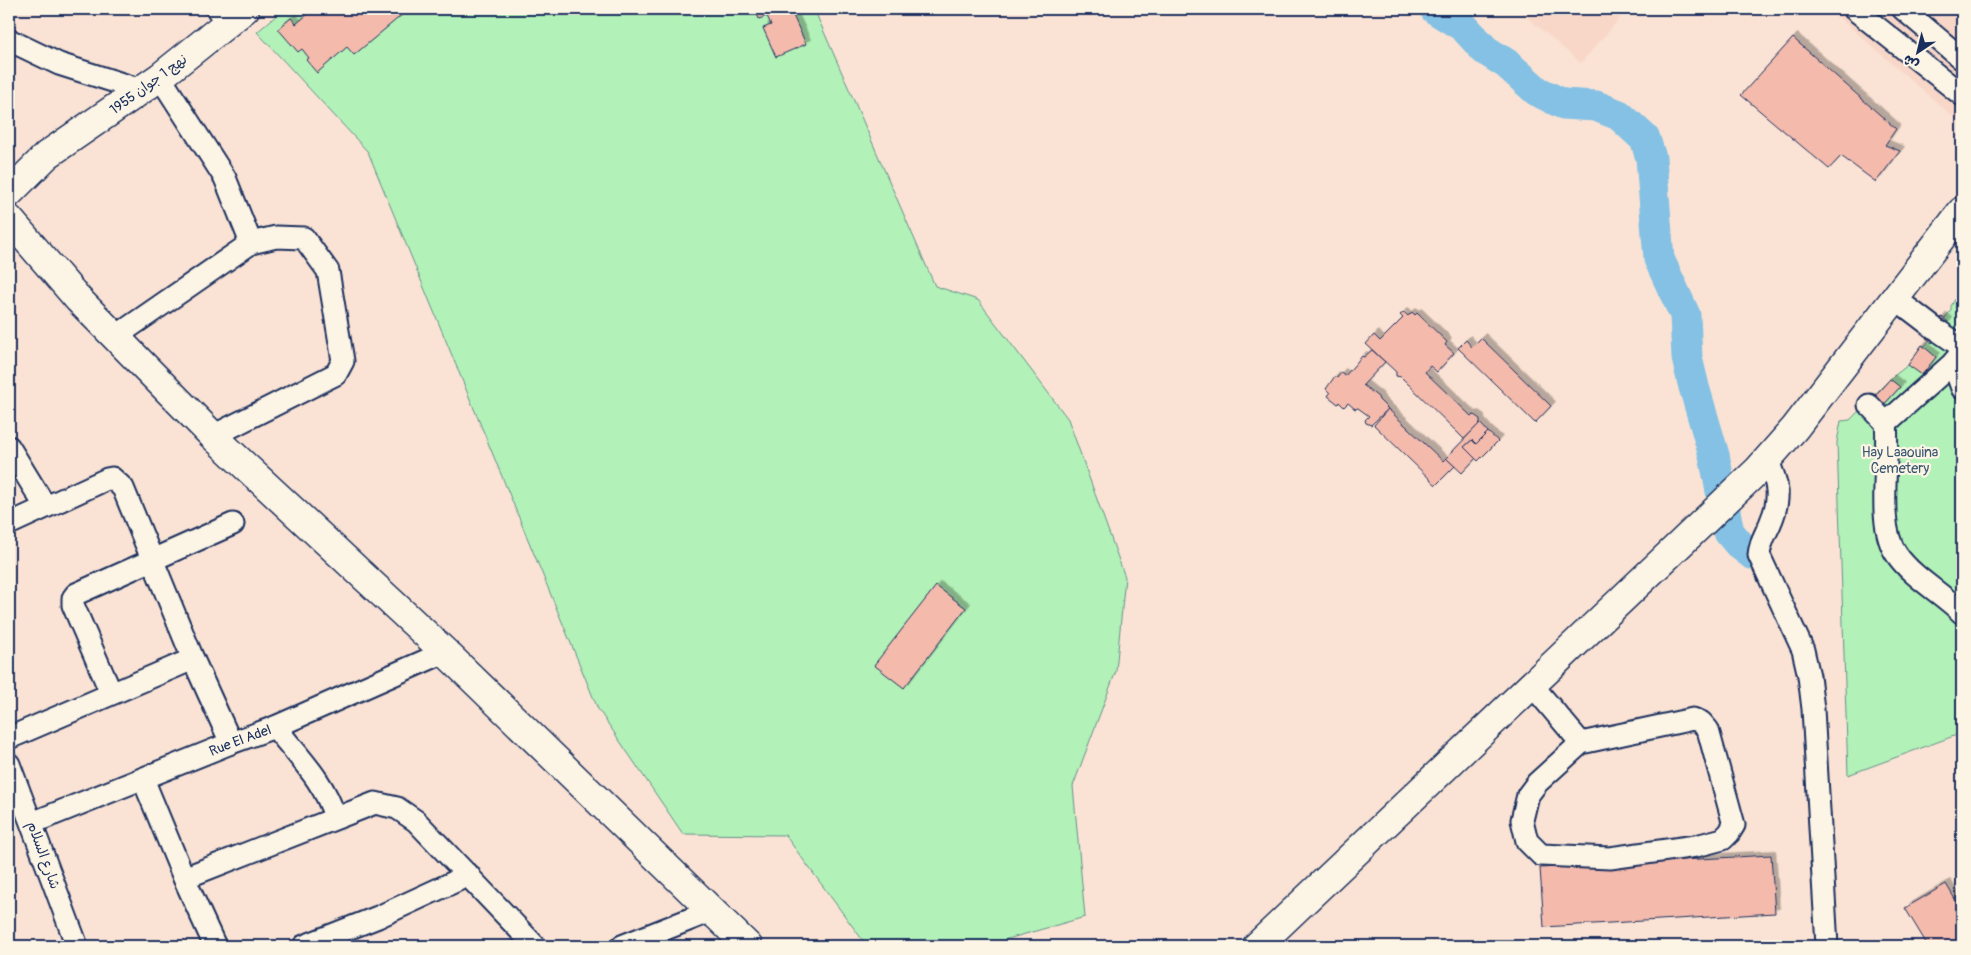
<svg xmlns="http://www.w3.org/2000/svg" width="1971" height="955" font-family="Pangolin,'Playpen Sans Arabic',sans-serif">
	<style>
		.built { fill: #f8d7c8 }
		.green { fill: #b2f1b7; stroke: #66908a }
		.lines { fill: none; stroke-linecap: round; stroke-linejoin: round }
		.river { stroke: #84c1e4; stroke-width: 31 }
		.building { fill: #f4baac; stroke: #1b2f5e; filter: url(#shadow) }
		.minor-casing { stroke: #1b2f5e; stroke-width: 25 }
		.major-casing { stroke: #1b2f5e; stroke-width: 31 }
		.minor { stroke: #fcf5e5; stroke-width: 21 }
		.major { stroke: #fcf5e5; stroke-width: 28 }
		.labels { text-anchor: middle; stroke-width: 4.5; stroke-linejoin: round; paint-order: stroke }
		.street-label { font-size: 14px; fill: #1b2f5e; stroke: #fcf5e5 }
		.park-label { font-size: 14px; fill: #395670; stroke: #fcf5e5 }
	</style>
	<defs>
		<filter id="shadow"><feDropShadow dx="4.5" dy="-4.5" stdDeviation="0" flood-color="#0004"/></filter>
	</defs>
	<rect width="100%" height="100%" fill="#fae3d4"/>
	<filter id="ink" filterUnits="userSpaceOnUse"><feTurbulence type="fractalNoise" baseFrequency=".02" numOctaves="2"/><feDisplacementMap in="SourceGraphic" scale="10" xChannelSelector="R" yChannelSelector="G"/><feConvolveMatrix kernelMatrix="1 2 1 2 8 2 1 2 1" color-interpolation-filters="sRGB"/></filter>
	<g filter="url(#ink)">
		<g class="built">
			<path d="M1517,9h111l-47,54z"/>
			<path d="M1829,9h133v104l-5,7z"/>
		</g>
		<g class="green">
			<path d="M284,9h530l121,277 43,14 90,119 57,158 -9,94 -43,115 12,131 -102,29h-116l-82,-111 -102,-1 -85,-125 -230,-557 -111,-120z"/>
			<path d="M1962,288v445l-114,42 -11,-333 4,-21 9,-1 40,-41 18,-14 14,-20 3,1 26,-36v-4z"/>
		</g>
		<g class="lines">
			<path class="river" d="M1435,9l29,18 21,23 22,14 30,27 26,13 33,2 23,9 26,24 6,19 8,101 26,56 2,43 7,29 20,68 15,77 10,12 13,10"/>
		</g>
		<g class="building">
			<path d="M314,9h84l5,5 -49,41 -7,-8 -30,26 -11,-13 3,-2 -7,-9 -4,3 -20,-23 13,-11 5,6z"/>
			<path d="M755,9h35l16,35 -30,13 -13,-29 8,-3 -4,-9 -8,3z"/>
			<path d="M1793,38l103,91 -11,16 15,6 -24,31 -35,-26 -12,13 -88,-74z"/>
			<path d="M1404,312l4,4 4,-4 3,3 2,-2 30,29 -2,3 9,8 -17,19 -7,-6 -5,6 46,44 3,-1 6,4v4l-16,16 -63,-62 -5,-1v-4l-30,-28 8,-9 6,6 23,-23 -3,-3z"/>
			<path d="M1942,317l6,5 -16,21 -6,-5z"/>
			<path d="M1481,338l70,68 -16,17 -77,-75 8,-8 6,7z"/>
			<path d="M1922,345l14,12 -14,18 -14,-10z"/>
			<path d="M1372,350l13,12 -22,23 15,12 1,3 9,9 -17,16 -5,-2 -1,-3 4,-4 -11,-8 -3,1 -7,-6 -4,4 -5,-5 -1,2 -10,-8 2,-3 -4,-4 9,-13 2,2 4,-5 4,3 17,-20 2,1z"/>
			<path d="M1890,379l10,8 -19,21 -10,-8z"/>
			<path d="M1388,409l55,52 3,-3 9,8 -19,19 -62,-60z"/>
			<path d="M1480,423l8,9 -12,12 -4,-4 -8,7 12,11 -14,15 -16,-15z"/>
			<path d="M1488,432l10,9 -20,20 -14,-14 8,-7 4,4z"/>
			<path d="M936,586l30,22 -62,80 -30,-23z"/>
			<path d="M1771,855l4,58 -231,14 -4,-59z"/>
			<path d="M1946,884l16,27v35h-34l-23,-38z"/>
		</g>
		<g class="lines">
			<g class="minor-casing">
				<g id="minor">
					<path d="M217,9l13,12"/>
					<path d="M1854,9l108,86"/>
					<path d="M1903,9l59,50"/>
					<path d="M9,40l50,24 82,26"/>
					<path d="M160,77l65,101 26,65"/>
					<path d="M1896,299l38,29"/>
					<path d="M1940,332l22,15"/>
					<path d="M115,337l136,-94 25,-6 28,1 24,33 15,90 -7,13 -123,62"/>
					<path d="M1953,363l9,25"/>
					<path d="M1869,405l17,18c4,37 -11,102 11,132 16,23 45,38 65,58"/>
					<path d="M1886,423l67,-60 9,-11"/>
					<path d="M9,447l36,59"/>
					<path d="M1767,460c12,24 14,39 3,64 -5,11 -10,19 -11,31l44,95 6,26 4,33 14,237"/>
					<path d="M9,524l98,-45 5,-1 11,10 70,171"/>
					<path d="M1532,685l49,58"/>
					<path d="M111,693l-38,-88v-7l3,-4 157,-70"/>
					<path d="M1693,719l8,3 7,8 26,95 -5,8 -6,6 -27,7 -86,12 -69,-3 -14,-14 -5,-21 6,-25 9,-12 44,-40z"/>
					<path d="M275,727c22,28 51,56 60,91"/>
					<path d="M9,738l184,-79 38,84"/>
					<path d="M9,764l68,182"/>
					<path d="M143,779l41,99 31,68"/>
					<path id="s1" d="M32,823l199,-80 44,-16 170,-75"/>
					<path d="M184,878l191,-75 22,5 19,13 119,125"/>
					<path d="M304,946l74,-29 91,-42"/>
					<path d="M622,946l89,-35"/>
				</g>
			</g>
			<g class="major-casing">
				<g id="major">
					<path d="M9,193l38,-38 113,-78 85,-68"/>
					<path d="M9,219l70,81 134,136 232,216 303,294"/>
					<path d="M1257,946l501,-476 37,-42 167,-217"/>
				</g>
			</g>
			<use href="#minor" class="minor"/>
			<use href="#major" class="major"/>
		</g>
	</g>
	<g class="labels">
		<g class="street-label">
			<text transform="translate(148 84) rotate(-36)" y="5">نهج 1 جوان 1955</text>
			<text dy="5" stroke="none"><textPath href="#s1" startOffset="224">Rue El Adel</textPath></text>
			<text transform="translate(44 855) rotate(70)" y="5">شارع السلام</text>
		</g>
		<g class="park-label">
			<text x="1900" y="457">Hay Laaouina<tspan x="1900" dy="16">Cemetery</tspan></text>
		</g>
	</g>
	<rect width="1971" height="955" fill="none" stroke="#fcf5e5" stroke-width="30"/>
	<rect x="15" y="15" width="1941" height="925" fill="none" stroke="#1b2f5e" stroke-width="2" filter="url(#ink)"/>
	<g transform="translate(1918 52) rotate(215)" stroke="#fcf5e5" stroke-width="4" paint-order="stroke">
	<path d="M0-4L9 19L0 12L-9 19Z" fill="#1b2f5e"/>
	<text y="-8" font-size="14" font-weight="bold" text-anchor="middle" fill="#1b2f5e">ش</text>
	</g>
</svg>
